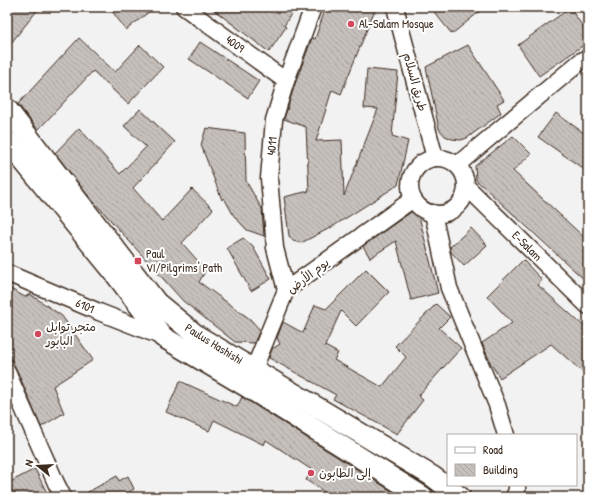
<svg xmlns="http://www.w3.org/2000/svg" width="595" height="504" font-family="'Patrick Hand','Playpen Sans Arabic',sans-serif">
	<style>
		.building { fill: url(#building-back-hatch); stroke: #3b2a1e }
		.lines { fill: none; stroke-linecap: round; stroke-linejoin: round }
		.minor-casing { stroke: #3b2a1e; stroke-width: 19 }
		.tertiary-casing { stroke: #3b2a1e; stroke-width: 23 }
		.minor { stroke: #fff; stroke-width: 16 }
		.tertiary { stroke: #fff; stroke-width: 20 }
		.poi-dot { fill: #d1495b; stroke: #fff; stroke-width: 1.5 }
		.labels { text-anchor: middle; stroke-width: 4; stroke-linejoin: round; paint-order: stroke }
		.poi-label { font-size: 12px; fill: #3b2a1e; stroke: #fff; text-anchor: start }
		.street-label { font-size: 12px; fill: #3b2a1e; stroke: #fff }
	</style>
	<defs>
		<pattern id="building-back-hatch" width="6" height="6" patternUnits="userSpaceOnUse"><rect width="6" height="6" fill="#c6c0bd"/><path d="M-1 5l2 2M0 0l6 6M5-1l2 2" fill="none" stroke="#aba5a2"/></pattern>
	</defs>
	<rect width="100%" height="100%" fill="#f3f2f2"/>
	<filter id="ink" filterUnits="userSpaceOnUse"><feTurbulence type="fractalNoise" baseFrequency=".025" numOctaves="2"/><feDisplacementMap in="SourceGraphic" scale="8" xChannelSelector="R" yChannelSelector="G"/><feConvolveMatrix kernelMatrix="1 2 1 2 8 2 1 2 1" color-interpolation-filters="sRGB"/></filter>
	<g filter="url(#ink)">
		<g class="building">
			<path d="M7,7h33l-33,41z"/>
			<path d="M109,7h46l-29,23z"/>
			<path d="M210,7h85l-11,19 2,1 -17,25z"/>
			<path d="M326,7h50l-35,87 -9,-4 -16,51 26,-1 2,56 34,-87 -14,-1 3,-39 31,3 -6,64 16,5 -10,44 -66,42 -31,16 -8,-2 -4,-5 -5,-39 25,-6 -3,-64 -22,-8 11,-35 17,-46 3,1z"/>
			<path d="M430,7h55l-33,27z"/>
			<path d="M570,8l18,26v8l-49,34 -21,-31z"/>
			<path d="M79,38l36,34 25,-27 23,22 -35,37 -35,-33 -55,59 -20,-26z"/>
			<path d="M200,42l59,39 -11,17 -59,-39z"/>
			<path d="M468,45l36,55 -7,4 4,9 -34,25 -6,2 -9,-1 -7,-3 -6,-7 -13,-62z"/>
			<path d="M140,109l35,33 -42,46 29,33 30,-32 21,20 -31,34 24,27 -7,12 51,37 10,11 -6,13 -19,-1 -52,-41 -97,-108 -31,-40 24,-25 41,46 26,-27 -22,-21z"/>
			<path d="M556,113l32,23v36l-50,-35z"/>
			<path d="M206,128l39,5 1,48 16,28 2,27 -17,-6 -13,-14 -10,-18 -2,2 -21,-55z"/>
			<path d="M513,136l18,18 -18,17 75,70v42l-112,-103 -1,-14z"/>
			<path d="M414,210l6,10 18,73 -27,7 -15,-59 -26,17 -7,-12z"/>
			<path d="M471,228l16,17 -23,21 -13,-14 -1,-5z"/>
			<path d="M243,238l10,9 18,32 -20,12 -24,-43z"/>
			<path d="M523,260l19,20 -4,5 50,45v47l-37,-33 -51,34 -9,-14 -9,-21 30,-20 -25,-27z"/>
			<path d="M366,269l23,23 -33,34 -15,-15 -16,35 13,7 -4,7 48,27 24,-30 -11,-11 41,-42 14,13 -11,11 22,20 -43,48 5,4 -26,34 -64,-35 3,-4 -67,-37 3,-9 8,-5 -3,-6 6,-16 20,11 12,-28 11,4z"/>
			<path d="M7,287l18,10 5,-3 32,22 31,44 -40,26 11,27 -23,14 -25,-59 -9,-16z"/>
			<path d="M180,381l57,26 5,-10 159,100h-69l-26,-17 6,-10 -46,-30 -2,5 -50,-25 -5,11 -43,-19z"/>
			<path d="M35,469l14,28h-33l-8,-14z"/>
			<path d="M117,476l2,5 9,-5 6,13 -8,5 1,3h-48z"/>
		</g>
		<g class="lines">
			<g class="minor-casing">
				<g id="minor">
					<path d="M184,7l102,74"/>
					<path d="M395,7l40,151"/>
					<circle cx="438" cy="186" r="28"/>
					<path d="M457,165l124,-104 7,-3"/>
					<path d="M466,186l122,120"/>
					<path d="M433,213l16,75 48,117 9,30"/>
					<path d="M7,273l92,39 64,25"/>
					<path d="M286,290l-11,-42 -6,-70 5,-58 12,-39 27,-74"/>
					<path d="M7,372l49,111 7,14"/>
					<path d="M251,380l3,-11 32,-79 127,-91"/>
					<path d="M514,497l3,-7v-5"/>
				</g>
			</g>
			<g class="tertiary-casing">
				<g id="tertiary">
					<path d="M7,109l150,194 39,32 236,141 28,21"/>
					<path d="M7,141l106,130 50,66 86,51 174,109"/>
				</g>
			</g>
			<use href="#minor" class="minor"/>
			<use href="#tertiary" class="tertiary"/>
		</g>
	</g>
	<g class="poi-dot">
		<circle cx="351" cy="24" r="4"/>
		<rect x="134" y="257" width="8" height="8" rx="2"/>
		<circle cx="38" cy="334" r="4"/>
		<circle cx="311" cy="473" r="4"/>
	</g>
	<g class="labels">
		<g class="poi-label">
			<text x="359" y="28">Al-Salam Mosque</text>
			<text x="146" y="258">Paul<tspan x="146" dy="14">VI/Pilgrims' Path</tspan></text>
			<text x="46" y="331">متجر توابل<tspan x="46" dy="14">البابور</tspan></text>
			<text x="319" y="477">إلى الطابون</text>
		</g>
		<g class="street-label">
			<text transform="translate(235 44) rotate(36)" y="4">4009</text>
			<text transform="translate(415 82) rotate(75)" y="4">طريق السلام</text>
			<text transform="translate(272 146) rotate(-85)" y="4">4011</text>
			<text transform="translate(527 246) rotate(45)" y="4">E-Salam</text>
			<text transform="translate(308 276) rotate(-38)" y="4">يوم الأرض</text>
			<text transform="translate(85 306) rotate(23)" y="4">6101</text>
			<text transform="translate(214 344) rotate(32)" y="4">Paulus Hashishi</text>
		</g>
	</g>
	<rect width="595" height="504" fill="none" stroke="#fff" stroke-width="24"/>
	<rect x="12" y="12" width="571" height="480" fill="none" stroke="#3b2a1e" stroke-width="1.5" filter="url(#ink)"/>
	<rect x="447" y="434" width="130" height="52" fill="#ffffff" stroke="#b1aaa5"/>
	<rect x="455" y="447" width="20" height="6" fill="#ffffff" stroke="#b1aaa5"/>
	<text x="483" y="454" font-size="12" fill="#3b2a1e">Road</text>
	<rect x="455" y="464" width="20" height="12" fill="url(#building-back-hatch)" stroke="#b1aaa5"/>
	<text x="483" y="474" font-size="12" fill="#3b2a1e">Building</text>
	<g transform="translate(38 466) rotate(288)" stroke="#ffffff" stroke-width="3" paint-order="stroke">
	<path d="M0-3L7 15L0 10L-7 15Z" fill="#3b2a1e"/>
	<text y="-6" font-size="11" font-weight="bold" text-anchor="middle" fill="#3b2a1e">N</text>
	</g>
</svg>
